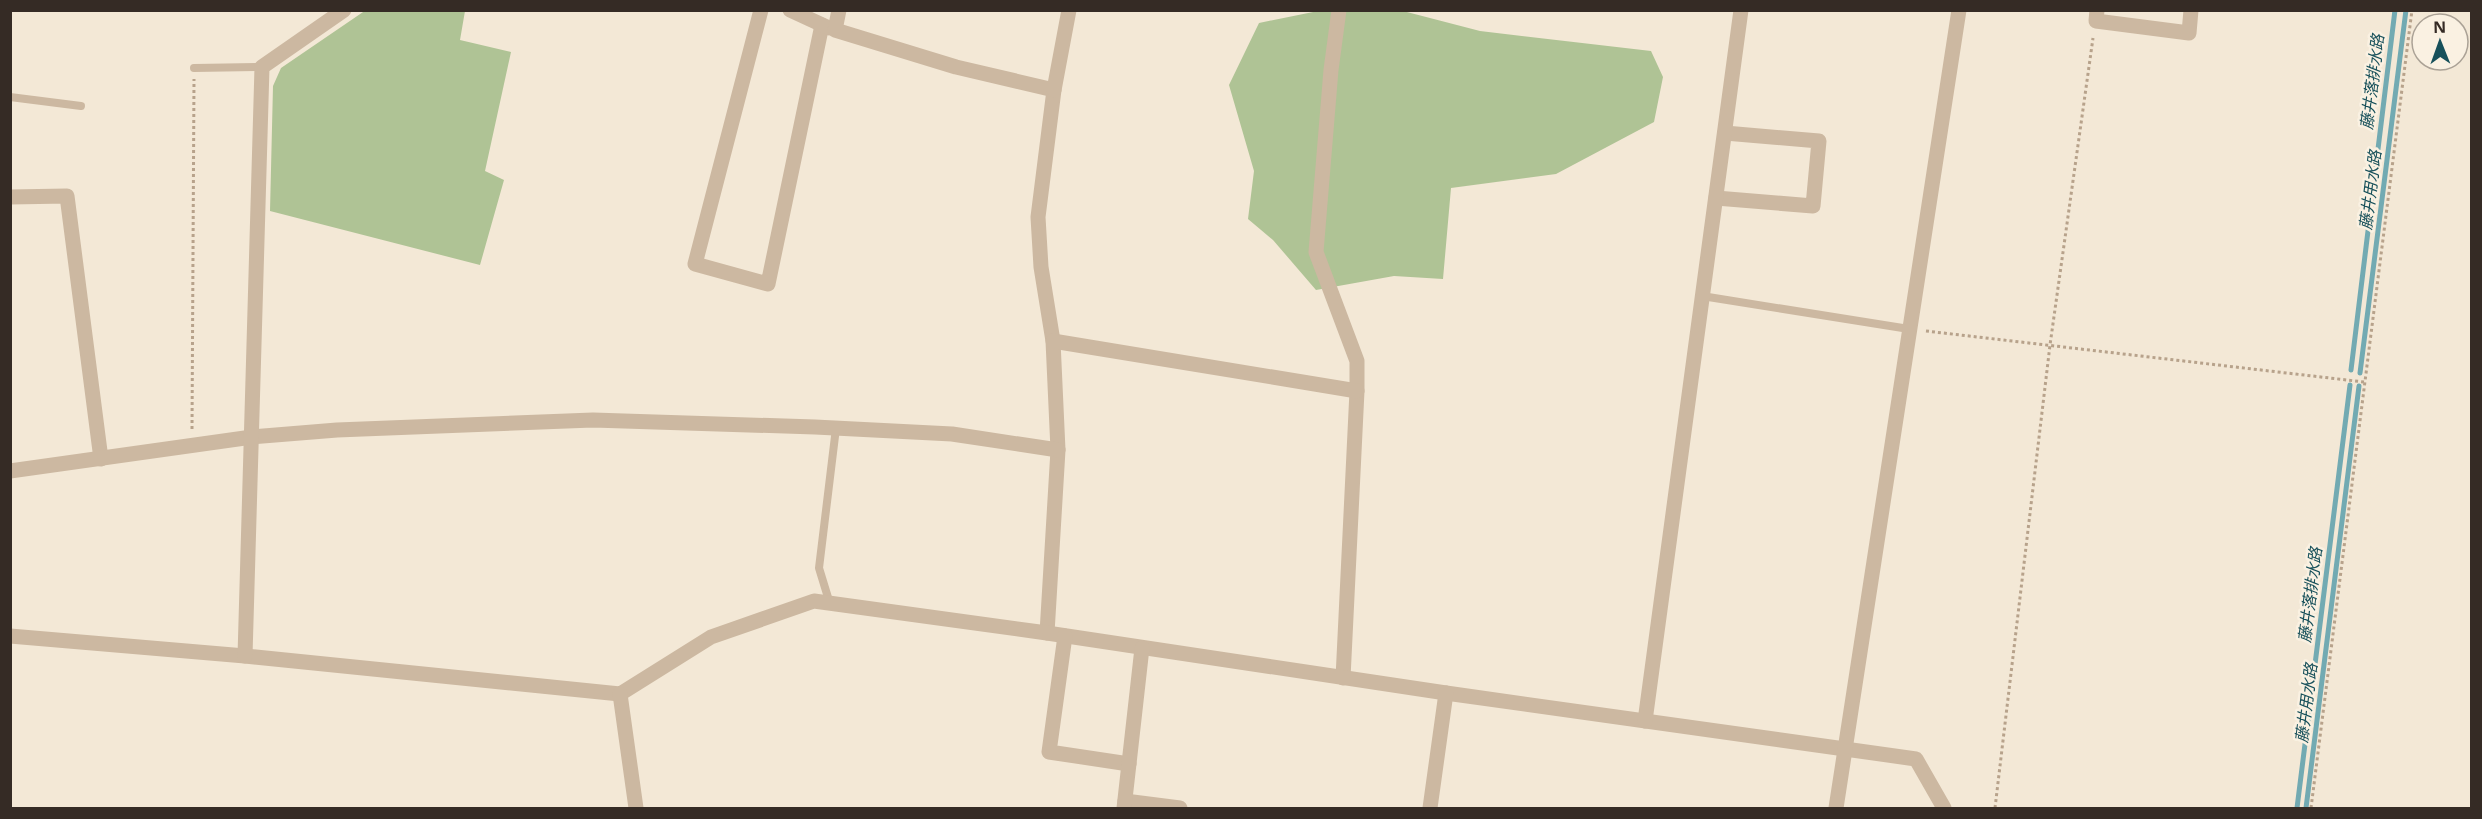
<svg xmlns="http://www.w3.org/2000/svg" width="2482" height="819" font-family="'Open Sans','Noto Sans JP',sans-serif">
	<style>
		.green { fill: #afc395 }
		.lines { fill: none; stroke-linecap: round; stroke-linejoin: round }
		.stream { stroke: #72aab2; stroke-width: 5 }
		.path { stroke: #b7a28b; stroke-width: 3; stroke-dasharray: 3 3; stroke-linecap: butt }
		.service { stroke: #ccb8a1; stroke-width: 8 }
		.minor { stroke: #ccb8a1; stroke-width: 15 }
		.tertiary { stroke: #ccb8a1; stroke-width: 15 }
		.labels { text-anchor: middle; stroke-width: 5; stroke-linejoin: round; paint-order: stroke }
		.water-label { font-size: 16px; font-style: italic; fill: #17505a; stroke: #faf1e2 }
	</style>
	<rect width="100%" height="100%" fill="#f3e8d6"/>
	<g class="green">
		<path d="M366,10l99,1 -5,29 51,12 -26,119 19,9 -24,85 -210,-54 3,-125 8,-18z"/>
		<path d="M1323,10l80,1 77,20 171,20 12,26 -9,45 -98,52 -105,14 -8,91 -49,-3 -78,14 -43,-50 -25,-21 6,-48 -25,-86 30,-62z"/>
	</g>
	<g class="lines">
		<g class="stream">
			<path d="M2351,370l44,-360"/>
			<path d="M2360,373l46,-363"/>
			<path d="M2297,808l53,-423"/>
			<path d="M2306,808l53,-422"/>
		</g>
		<g class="path">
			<path d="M1926,331l438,51"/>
			<path d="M192,429l2,-350"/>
			<path d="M1995,808l55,-463 43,-307"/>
			<path d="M2311,808l101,-798"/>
		</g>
		<g class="service">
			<path d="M194,68l68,-1"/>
			<path d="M10,97l71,9"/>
			<path d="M1702,296l207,33"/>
			<path d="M830,604l-11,-36 17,-140"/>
		</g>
		<g class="minor">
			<path d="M761,10l-66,254 73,20 54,-259"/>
			<path d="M790,10l39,18"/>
			<path d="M839,10l-4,20 121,37 98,23 -16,127 3,50 12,74 5,109 -11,183"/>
			<path d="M1339,10l-8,60 -15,182 41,109v30l-14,287"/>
			<path d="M2097,10l-1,11 93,12 2,-23"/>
			<path d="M1054,90l15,-80"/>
			<path d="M10,197l57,-1 34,263"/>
			<path d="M1716,198l97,8 6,-65 -94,-8"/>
			<path d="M1053,341l304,50"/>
			<path d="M10,471l242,-34 85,-7 256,-10 222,7 137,7 106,16"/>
			<path d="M10,636l235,20 375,38 91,-57 103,-36 233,32 399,60 470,66 28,49"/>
			<path d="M1065,636l-16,116 80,12"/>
			<path d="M245,656l17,-589 82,-57"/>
			<path d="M620,694l16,114"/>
			<path d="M1645,721l96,-711"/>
			<path d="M1125,801l55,7"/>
			<path d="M1124,808l18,-160"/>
			<path d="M1430,808l16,-115"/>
		</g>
		<path class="tertiary" d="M1836,808l123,-798"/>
	</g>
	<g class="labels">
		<g class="water-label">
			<text transform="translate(2372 82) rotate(-83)" y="6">藤井落排水路</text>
			<text transform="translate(2370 190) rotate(-83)" y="6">藤井用水路</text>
			<text transform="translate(2310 595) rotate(-83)" y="6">藤井落排水路</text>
			<text transform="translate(2306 703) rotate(-83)" y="6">藤井用水路</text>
		</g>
	</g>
	<rect width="2482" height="819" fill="none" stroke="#352b25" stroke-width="24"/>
	<g transform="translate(2440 42) rotate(359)"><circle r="28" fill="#faf1e2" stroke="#aba296" stroke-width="1.5"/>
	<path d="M0-4.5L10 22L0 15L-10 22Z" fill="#17505a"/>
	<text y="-9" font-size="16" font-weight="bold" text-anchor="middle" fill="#352b25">N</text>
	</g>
</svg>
